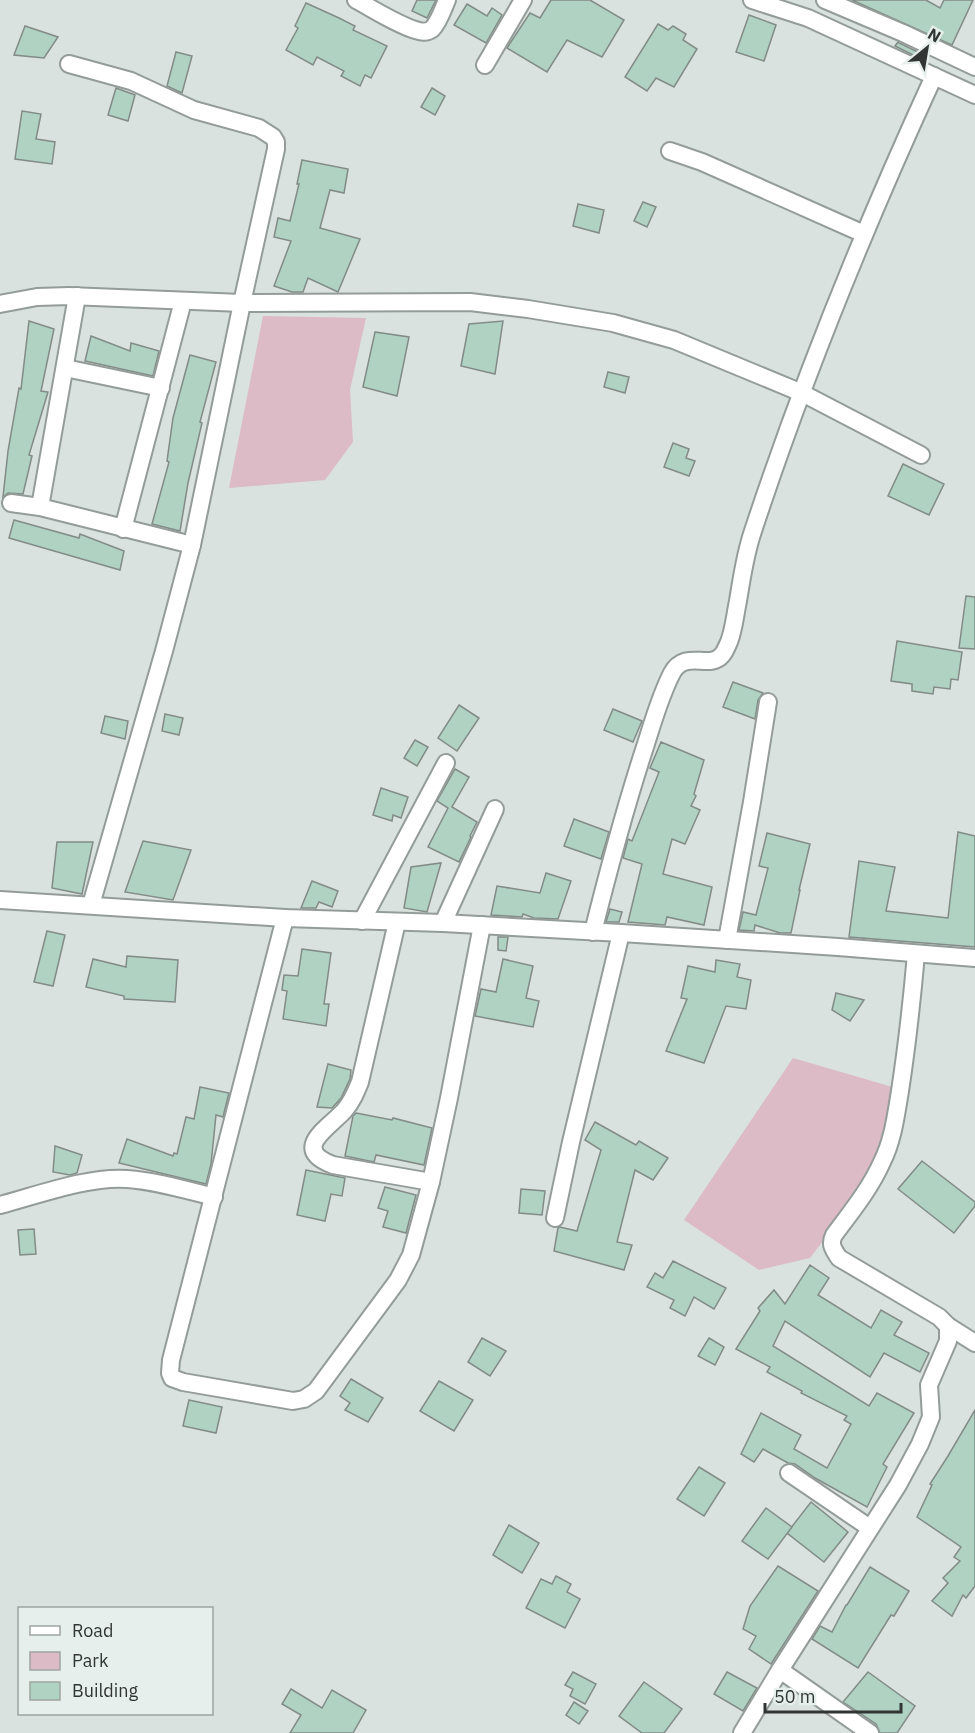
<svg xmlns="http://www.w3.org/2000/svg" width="975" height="1733" font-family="'IBM Plex Sans',sans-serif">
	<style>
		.green { fill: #dcbbc7 }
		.building { fill: #afd2c3; stroke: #838b88; stroke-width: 1.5 }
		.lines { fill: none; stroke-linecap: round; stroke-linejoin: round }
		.street-casing { stroke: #949c99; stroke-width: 20 }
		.street { stroke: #fff; stroke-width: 16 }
	</style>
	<rect width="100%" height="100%" fill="#d9e2de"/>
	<g class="green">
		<path d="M263,316l103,2 -16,72 3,52 -28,38 -96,8z"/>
		<path d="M793,1058l103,30 -17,60 -21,47 -48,63 -51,12 -75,-50z"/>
	</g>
	<g class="building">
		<path d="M417,0h19l-9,18 -15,-7z"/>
		<path d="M551,0h39l34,20 -22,37 -35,-17 -20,32 -40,-24 23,-35 10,5z"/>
		<path d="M852,0h74l14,8 4,-8h29l-21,45z"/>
		<path d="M306,3l33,15 16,8 -2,4 34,16 -16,32 -6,-3 -5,11 -19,-10 3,-5 -27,-14 -4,8 -27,-15 12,-22 -3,-2z"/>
		<path d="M467,4l20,12 5,-8 10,7 -16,28 -32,-18z"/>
		<path d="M749,15l27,10 -12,36 -28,-9z"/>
		<path d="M658,24l10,6 5,-4 13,8 -3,6 14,9 -23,38 -18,-9 -9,13 -22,-14z"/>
		<path d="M25,26l33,11 -14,21 -30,-3z"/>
		<path d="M898,42l1,1 19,9 -3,4 -20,-10z"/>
		<path d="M176,52l16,4 -10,37 -15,-7z"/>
		<path d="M116,88l19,7 -7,26 -20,-6z"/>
		<path d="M432,88l13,8 -10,19 -14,-8z"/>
		<path d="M22,111l19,3 -5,25 19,3 -3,22 -37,-5z"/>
		<path d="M302,160l46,9 -4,24 -14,-3 -10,38 40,11 -22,53 -30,-14 -5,14h-11l-18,-6 17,-45 -17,-4 4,-19 12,3 9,-37h-2z"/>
		<path d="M643,202l13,5 -9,20 -13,-6z"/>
		<path d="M578,204l26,6 -5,23 -26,-7z"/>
		<path d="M29,321l25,8 -13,62 7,1 -19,63 3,1 -9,38 -15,-1 -5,4 5,-46 11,-63 2,1z"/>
		<path d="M503,321l-8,53 -34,-8 8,-42z"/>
		<path d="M375,332l34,5 -12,59 -34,-9z"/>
		<path d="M91,336l39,15 1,-8 28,8 -6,25 -68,-15z"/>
		<path d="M190,355l26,7 -16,60 2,1 -14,60 -8,48 -28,-7 17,-62 -2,-1 6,-43z"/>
		<path d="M608,372l21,5 -4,16 -21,-6z"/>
		<path d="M673,443l16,6 -3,9 9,3 -6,15 -25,-9z"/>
		<path d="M903,464l41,20 -15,31 -41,-19z"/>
		<path d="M14,520l65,18 1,-4 44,17 -4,19 -111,-32z"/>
		<path d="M966,596l9,1v52l-16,-1z"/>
		<path d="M897,641l65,11 -4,28 -7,-1 -1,10 -16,-2 -1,7 -21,-3v-7l-21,-3z"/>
		<path d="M733,682l30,11 -5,7 -3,19 -32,-12z"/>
		<path d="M459,705l20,13 -22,33 -19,-13z"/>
		<path d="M613,709l29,12 -9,21 -29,-12z"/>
		<path d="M165,714l18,4 -4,17 -17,-4z"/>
		<path d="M105,716l23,5 -3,18 -24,-6z"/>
		<path d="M415,740l13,7 -11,19 -13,-8z"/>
		<path d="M661,742l43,18 -10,34 2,2 -5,10 9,4 -15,34 -13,-5 -9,35 49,13 -8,38 -37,-8 -2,8 -37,-3 14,-58 -19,-6 5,-19 4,2 27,-69 -9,-4z"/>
		<path d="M455,769l14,8 -17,30 25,15 -7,14 1,1 -12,25 -31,-15 20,-39 -11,-7z"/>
		<path d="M381,788l27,9 -7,21 -8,-3 -1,6 -19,-6z"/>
		<path d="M574,819l35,13 -8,27 -37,-13z"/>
		<path d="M958,832l17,4v111l-126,-10 10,-76 36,6 -9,44 62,7z"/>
		<path d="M767,833l43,11 -11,46h1l-9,43h-11l-25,-8 -1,6 -15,-1 4,-18 13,3 12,-47 -9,-2z"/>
		<path d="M143,841l48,9 -18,50 -48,-8z"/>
		<path d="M57,842h36l-11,52 -30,-6z"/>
		<path d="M441,863l-14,49 -23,-4 7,-41z"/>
		<path d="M546,873l25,8 -13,38 -24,-1 -11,-4 -1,3 -31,-2 6,-29 43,7z"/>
		<path d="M312,881l26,10 -6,16 -13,-5 -3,6h-15z"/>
		<path d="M610,909l12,3 -3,10h-13z"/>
		<path d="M47,931l18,4 -12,51 -19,-4z"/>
		<path d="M498,937h10l-2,14 -8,-1z"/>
		<path d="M302,949l29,4 -7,51h5l-3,22 -43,-7 4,-28 -5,-1 2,-15 14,1z"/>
		<path d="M127,956l51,4 -3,42 -51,-3v-3l-38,-9 7,-28 33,8z"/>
		<path d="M503,959l30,7 -7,32 13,3 -6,26 -58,-11 6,-27 15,3z"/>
		<path d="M716,960l24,4 -3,13 14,3 -5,29 -20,-3 -22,57 -38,-12 21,-52 -6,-1 7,-32 27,6z"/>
		<path d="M836,993l28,7 -14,21 -18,-11z"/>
		<path d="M328,1064l23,6 -1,9 -9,19 -9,10 -15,-1z"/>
		<path d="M200,1087l29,6 -6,24 -7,-2 -5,49 -5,20 -87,-21 8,-24 46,17 1,-3 3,1 9,-37 8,2z"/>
		<path d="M356,1113l36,7 1,-2 39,10 -8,37 -48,-10 -2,7 -29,-6 8,-40z"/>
		<path d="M595,1122l41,23 3,-4 29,17 -15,22 -18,-10 -18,72 15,3 -8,25 -70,-19 4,-23 2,-1 17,4 24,-81 -16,-10z"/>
		<path d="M55,1146l27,9 -5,18 -7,2 -17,-3z"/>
		<path d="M922,1161l53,41v4l-21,27 -56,-44z"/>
		<path d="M306,1170l39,8 -3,18 -11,-2 -6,27 -28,-6z"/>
		<path d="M385,1187l31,8 -10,38 -23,-6 5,-16 -10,-3z"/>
		<path d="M521,1189l24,2 -3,24 -23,-2z"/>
		<path d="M34,1229l2,25 -16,1 -2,-25z"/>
		<path d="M673,1261l53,27 -12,21 -20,-12 -9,19 -15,-8 4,-8 -27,-13 8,-14 8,5z"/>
		<path d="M810,1265l19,13 -11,17 53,33 10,-18 21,12 -8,13 35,18 -9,19 -36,-19 -14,24 -85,-56 -12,25 96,60 8,-13 37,20 -31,51 4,3 -20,40 -52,-29 -20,-14 -7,-1 -25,-14 -9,13 -13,-8 20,-41 40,22 -7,14 33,19 24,-44 -7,-4 3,-4 -46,-23 1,-2 -35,-19 3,-5 -34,-18 24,-38 -2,-3 16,-18 11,14z"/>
		<path d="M482,1338l24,13 -16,25 -22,-14z"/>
		<path d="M709,1338l15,9 -9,18 -17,-9z"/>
		<path d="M351,1379l32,19 -15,24 -23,-12 5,-7 -10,-7z"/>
		<path d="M439,1381l34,19 -19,31 -34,-20z"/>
		<path d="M189,1400l33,7 -6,26 -33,-7z"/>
		<path d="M975,1410v176l-9,12 -3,-3 -11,21 -20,-15 16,-18 -5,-5 17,-17 -6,-4 7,-10 -44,-30 15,-32 -2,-1 18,-28z"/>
		<path d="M699,1467l26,16 -21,33 -27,-17z"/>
		<path d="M811,1502l37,30 -24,30 -37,-29z"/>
		<path d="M766,1508l26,19 -24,32 -26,-18z"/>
		<path d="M509,1525l30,18 -17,30 -29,-18z"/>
		<path d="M778,1566l40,25 -47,73 -22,-15 7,-13 -13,-7 7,-23z"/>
		<path d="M870,1567l39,24 -15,25 -3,-1 -33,53 -46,-29 8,-13 12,6 14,-27h1z"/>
		<path d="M556,1576l15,8 -4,8 13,7 -15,29 -39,-20 15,-29 11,5z"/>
		<path d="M573,1672l23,12 -11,20 -15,-8 3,-7 -8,-4z"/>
		<path d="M727,1672l30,16 -14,23 -29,-17z"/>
		<path d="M868,1672l47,34 -18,27h-17l-4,-9 -33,-22z"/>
		<path d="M644,1682l38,27 -18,24h-22l-23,-17z"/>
		<path d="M291,1689l31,19 10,-18 34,20 -13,23h-63l11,-18 -19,-11z"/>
		<path d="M574,1702l14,9 -9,13 -13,-9z"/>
	</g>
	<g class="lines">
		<g class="street-casing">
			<g id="street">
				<path d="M356,0c17,9 45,27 63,31 4,1 9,1 13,-2 7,-7 11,-20 15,-29"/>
				<path d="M752,0l56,18 167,77"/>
				<path d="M825,0l78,33 72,34"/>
				<path d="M69,64l62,17 63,29 65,18 14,9 3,5v7l-34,154 -50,242 -28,106 -73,254"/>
				<path d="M485,65l38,-65"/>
				<path d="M670,151l32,11 162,72"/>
				<path d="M0,304l37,-7 32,-1 173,7 228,-1 58,7 85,14 61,17 128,53 119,62"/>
				<path d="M65,368l96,20"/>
				<path d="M11,503l29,4 152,38"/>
				<path d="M40,507l37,-211"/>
				<path d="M123,529l60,-228"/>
				<path d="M0,900l285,18 158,5 178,10 217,14 137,11"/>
				<path d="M285,918l-114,442 -1,13 2,5 11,4 110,19 11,-2 12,-8 82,-111 13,-25 20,-73 18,-84 33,-173"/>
				<path d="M362,921l84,-158"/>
				<path d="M397,922l-37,160c-4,10 -8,20 -16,29 -17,18 -53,38 -11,54l98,17"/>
				<path d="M443,923l52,-114"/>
				<path d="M593,932c15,-60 31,-120 50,-179 9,-27 16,-55 29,-80 13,-24 38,-3 50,-18 3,-3 5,-9 7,-13 5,-13 6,-27 9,-41 4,-24 7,-47 15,-70 51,-155 113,-307 181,-455"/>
				<path d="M727,940l25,-138 16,-100"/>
				<path d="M0,1205c38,-10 89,-29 127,-26 29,2 59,11 87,18"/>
				<path d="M555,1218l16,-76 50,-209"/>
				<path d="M948,1326l27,17"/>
				<path d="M789,1473l81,55"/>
				<path d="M780,1670l90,63"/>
				<path d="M742,1733l38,-63 118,-185 22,-41 11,-27 -2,-32 19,-44v-15l-9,-9 -100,-59c-5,-8 -10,-13 -5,-23 17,-23 36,-46 48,-73 11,-22 14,-47 18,-71 7,-46 12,-91 16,-137"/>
			</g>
		</g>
		<use href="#street" class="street"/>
	</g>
	<rect x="18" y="1607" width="195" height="108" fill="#e6efeb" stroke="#9ea5a1" stroke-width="1.5"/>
	<rect x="30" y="1626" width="30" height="9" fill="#ffffff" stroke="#9ea5a1" stroke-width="1.5"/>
	<text x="72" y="1637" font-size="18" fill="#313533">Road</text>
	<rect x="30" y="1652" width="30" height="18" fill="#dcbbc7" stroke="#9ea5a1" stroke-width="1.5"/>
	<text x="72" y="1667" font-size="18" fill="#313533">Park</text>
	<rect x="30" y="1682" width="30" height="18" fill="#afd2c3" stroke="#9ea5a1" stroke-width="1.5"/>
	<text x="72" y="1697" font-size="18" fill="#313533">Building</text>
	<g transform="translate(927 48) rotate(30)" stroke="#e6efeb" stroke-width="4.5" paint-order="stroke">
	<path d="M0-4.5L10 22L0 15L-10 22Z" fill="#313533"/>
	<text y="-9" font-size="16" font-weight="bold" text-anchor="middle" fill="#313533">N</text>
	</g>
	<path d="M765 1703v9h136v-9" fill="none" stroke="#313533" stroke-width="3"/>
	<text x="774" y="1703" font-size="18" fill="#313533" stroke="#e6efeb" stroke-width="4.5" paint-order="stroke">50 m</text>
</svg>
